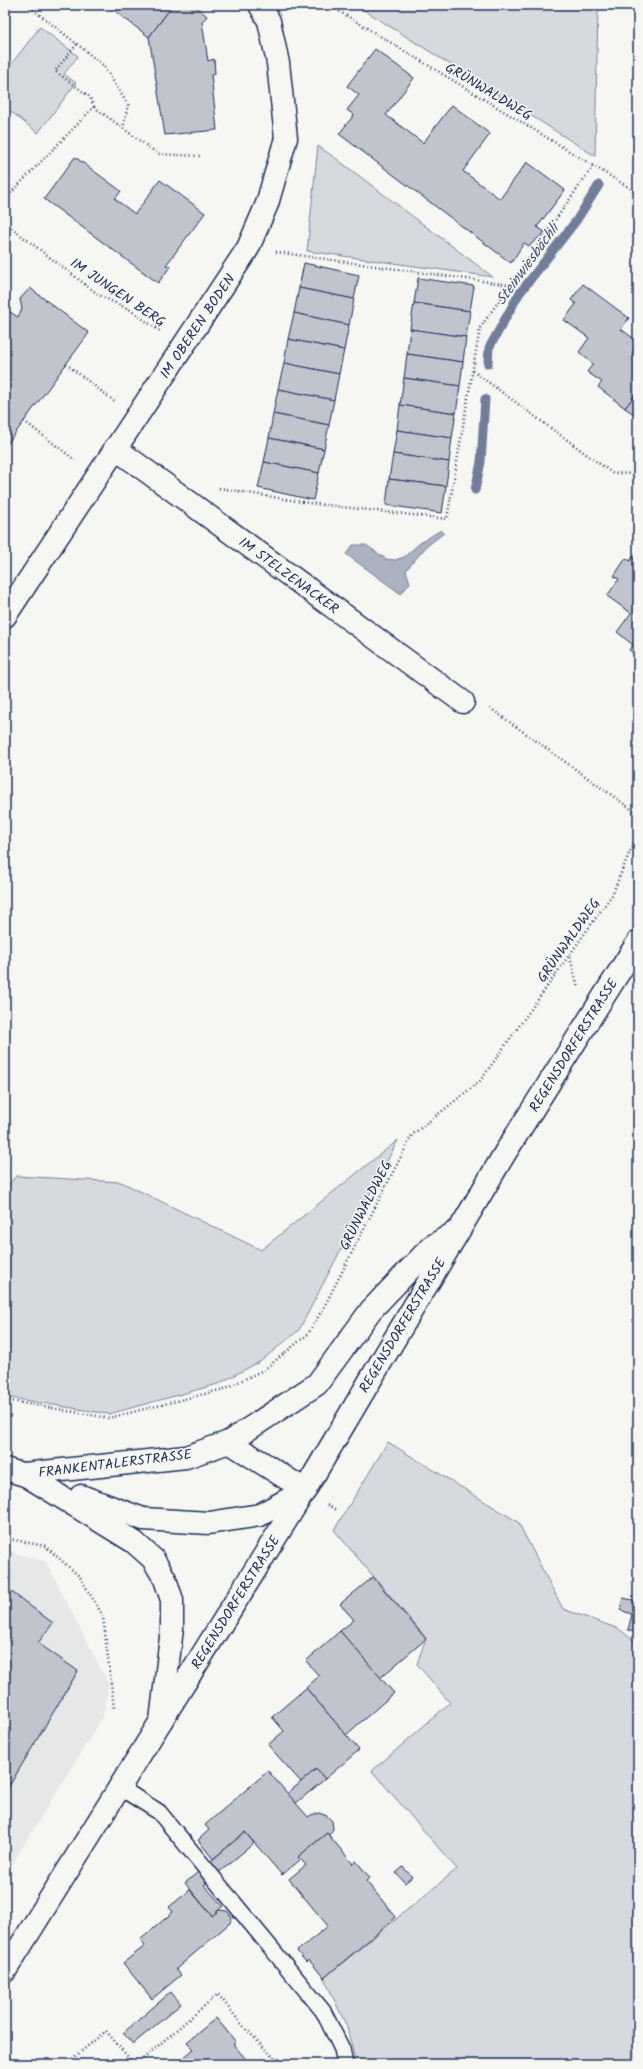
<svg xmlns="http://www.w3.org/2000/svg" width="643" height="2069" font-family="Kalam,sans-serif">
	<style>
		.built { fill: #e6e7e7 }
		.green { fill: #d6d9dd; stroke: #78849e }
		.water { fill: #abb2c0; stroke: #717e99 }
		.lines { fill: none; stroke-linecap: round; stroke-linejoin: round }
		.stream { stroke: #717e99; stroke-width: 9 }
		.building { fill: #c0c4cd; stroke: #1b2f5e }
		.service-casing { stroke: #1b2f5e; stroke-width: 18 }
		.minor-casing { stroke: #1b2f5e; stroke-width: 25 }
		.tertiary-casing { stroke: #1b2f5e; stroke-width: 25 }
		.secondary-casing { stroke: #1b2f5e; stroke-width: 25 }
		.path { stroke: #1b2f5e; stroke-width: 2.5; stroke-dasharray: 1 3; stroke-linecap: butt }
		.service { stroke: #f6f6f2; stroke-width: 15 }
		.minor { stroke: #f6f6f2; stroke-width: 22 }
		.tertiary { stroke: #f6f6f2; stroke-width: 22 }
		.secondary { stroke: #f6f6f2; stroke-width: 22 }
		.labels { text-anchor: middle; stroke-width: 3; stroke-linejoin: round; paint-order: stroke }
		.street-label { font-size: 14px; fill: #1b2f5e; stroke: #f6f6f2 }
		.water-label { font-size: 15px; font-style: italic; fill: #46567b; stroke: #f6f6f2 }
	</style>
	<rect width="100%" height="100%" fill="#f6f6f2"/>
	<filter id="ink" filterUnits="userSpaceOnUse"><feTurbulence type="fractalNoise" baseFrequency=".025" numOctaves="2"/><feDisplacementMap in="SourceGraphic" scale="8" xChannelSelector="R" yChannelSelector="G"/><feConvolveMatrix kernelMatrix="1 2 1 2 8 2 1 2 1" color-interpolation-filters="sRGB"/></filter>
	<g filter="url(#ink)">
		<path class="built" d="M5,1550l41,12 63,123 -6,31 -98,160z"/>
		<g class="green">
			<path d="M356,5h242l-3,151z"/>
			<path d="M40,27l38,29 -14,18 12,9 -38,50 -33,-26v-35z"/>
			<path d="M318,146l20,14 155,117 -186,-26z"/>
			<path d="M398,1140l-99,190 -38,31 -43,23 -109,30 -104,-17v-208l11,-13 105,6 140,68z"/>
			<path d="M388,1442l130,80 45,87 56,20 19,15v420h-282l-9,-37 -23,-49 133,-109 -85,-98 78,-68 -33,-39 9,-26 -92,-108z"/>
		</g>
		<path class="water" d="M441,530l3,3 -17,13 -21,24 4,13 -9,11 -55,-40 7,-9h13l20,14 9,1 9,-3 16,-14z"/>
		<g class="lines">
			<g class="stream">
				<path d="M488,364l1,-16 30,-54 57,-73 23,-36"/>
				<path d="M475,490l6,-28 4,-63"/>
			</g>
		</g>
		<g class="building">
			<path d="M107,5h66l-24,32z"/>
			<path d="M173,5h21l13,11 -5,6 6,39 6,-2 1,15 -4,1 6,55 -52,5 -16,-98z"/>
			<path d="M375,49l39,29 -28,37 37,28 29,-38 38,29 -27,37 37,28 27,-37 38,28 -28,37 8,5 -16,14 -5,-3 -13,20 -172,-129 15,-19 -7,-5 12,-15 -12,-9z"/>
			<path d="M75,157l46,34 -6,8 20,15 25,-34 45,33 -39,52 4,2 -12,16 -114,-84z"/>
			<path d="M304,263l55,12 -5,24 -55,-11z"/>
			<path d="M418,278l56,8 -4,25 -56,-8z"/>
			<path d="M583,284l46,34 -8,11 17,13 -6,11 6,4v34l-13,17 -27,-21 4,-5 -15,-10 6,-8 -14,-12 10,-14 -25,-18 12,-16 -5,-4z"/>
			<path d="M30,288l59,45 -84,114v-128l5,-7 8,5 4,-8 -2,-10z"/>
			<path d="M299,288l55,11 -5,26 -55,-12z"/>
			<path d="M414,303l56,8 -4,26 -56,-8z"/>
			<path d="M294,313l55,12 -5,25 -56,-11z"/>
			<path d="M410,329l56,8 -3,25 -56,-8z"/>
			<path d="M288,339l56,11 -5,24 -55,-11z"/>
			<path d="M407,354l56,8 -3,24 -56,-8z"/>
			<path d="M284,363l55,11 -5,26 -56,-11z"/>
			<path d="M404,378l56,8 -4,27 -56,-8z"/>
			<path d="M278,389l56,11 -5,25 -56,-11z"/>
			<path d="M638,391v26l-13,-9z"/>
			<path d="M400,405l56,8 -4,25 -55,-8z"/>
			<path d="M273,414l56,11 -5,24 -55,-11z"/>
			<path d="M397,430l55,8 -3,24 -56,-8z"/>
			<path d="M269,438l55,11 -5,24 -55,-11z"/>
			<path d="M393,454l56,8 -3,24 -57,-7z"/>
			<path d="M264,462l55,11 -6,27 -55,-12z"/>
			<path d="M389,479l57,7 -4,27 -56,-8z"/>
			<path d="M638,550v88l-5,7 -16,-13 14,-19 -24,-17 12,-17 -5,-3 12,-18 4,3z"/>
			<path d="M638,638v18l-9,-6z"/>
			<path d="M373,1577l53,62 -46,39 -40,-47 14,-11 -14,-16z"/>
			<path d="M5,1587l48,36 -15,20 40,28 -73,122z"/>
			<path d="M623,1598l14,3 1,-3v35l-10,-3 4,-16 -12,-4z"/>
			<path d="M340,1631l54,62 -48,42 -40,-47 13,-12 -13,-15z"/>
			<path d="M306,1688l53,62 -34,29 -9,-10 -15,13 -33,-37 16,-14 -12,-14z"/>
			<path d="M316,1769l9,10 -29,24 -9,-9z"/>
			<path d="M268,1771l40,46 3,-2 8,-2 8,3 5,5 1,8 -4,6 -2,-2 -29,24 3,2 -19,16 -37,-43 -32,27 -15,-19 11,-10 -4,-5z"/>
			<path d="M245,1832l9,11 -50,42 19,21 -11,10 -27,-33z"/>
			<path d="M327,1833l26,31 3,-3 14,17 -4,3 30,36 -72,61 -15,-18 -3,2 -9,-11 31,-25 -39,-47 17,-14 -8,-8z"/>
			<path d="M403,1867l9,10 -7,6 -9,-10z"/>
			<path d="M190,1890l22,26 7,-6 8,1 5,6 -2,6 -54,46 5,6 -29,24 -29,-36 22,-17 -5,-6 33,-28 -4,-5z"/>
			<path d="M171,1992l10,12 -48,40 -10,-11z"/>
			<path d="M216,2018l20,24 -3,2 17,20h-70l-2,-2 16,-13 -7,-7z"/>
		</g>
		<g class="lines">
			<g class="service-casing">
				<path id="service" d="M119,1787l40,25 164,199 19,38 3,15"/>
			</g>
			<g class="minor-casing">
				<g id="minor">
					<path d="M115,448l348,254"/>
					<path d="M5,616l243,-368 19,-44 19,-66 -8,-75 -9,-42 -9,-16"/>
				</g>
			</g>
			<g class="tertiary-casing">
				<path id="tertiary" d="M5,1971l300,-481"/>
			</g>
			<g class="secondary-casing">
				<g id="secondary">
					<path d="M229,1442l76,48"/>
					<path d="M5,1469l33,10"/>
					<path d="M24,1474l162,-17 43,-15 88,-58 54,-74 60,-63 25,-15"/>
					<path d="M24,1474l110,68 19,17 12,20 7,21v28l-11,93"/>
					<path d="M305,1490l200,-337 133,-211"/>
					<path d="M81,1496l62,23 66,4 51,-8 45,-25"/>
				</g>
			</g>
			<g class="path">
				<path d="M329,5l309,188"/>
				<path d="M77,44l27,22 24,39 -5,23"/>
				<path d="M94,107l64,47 42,2"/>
				<path d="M5,199l89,-92 -4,-10 -35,-26 22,-27 -50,-39"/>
				<path d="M5,223l94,72 31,15 30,21"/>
				<path d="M276,252l234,33"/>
				<path d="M66,364l48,37"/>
				<path d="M473,371l139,102 25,1"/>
				<path d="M24,421l51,39"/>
				<path d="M219,488l89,15 139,16 33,-191 113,-162"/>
				<path d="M490,708l148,106"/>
				<path d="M570,957l8,30"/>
				<path d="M5,1400l104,18 115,-29 41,-20 43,-35 17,-29 87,-170 68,-54 132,-186 26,-63"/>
				<path d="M327,1505l9,5"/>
				<path d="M5,1538l40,8 35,31 23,39 11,92"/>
				<path d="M66,2064l40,-33 28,33"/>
				<path d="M137,2064l81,-70 24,31 38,39"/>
			</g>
			<use href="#service" class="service"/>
			<use href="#minor" class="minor"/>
			<use href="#tertiary" class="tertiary"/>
			<use href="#secondary" class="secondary"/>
		</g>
	</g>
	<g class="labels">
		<g class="street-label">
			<text transform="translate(489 91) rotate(31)" y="5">GRÜNWALDWEG</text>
			<text transform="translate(118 292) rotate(34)" y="5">IM JUNGEN BERG</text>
			<text transform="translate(197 326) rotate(-56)" y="5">IM OBEREN BODEN</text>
			<text transform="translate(289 575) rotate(36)" y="5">IM STELZENACKER</text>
			<text transform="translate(568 940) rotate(-55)" y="5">GRÜNWALDWEG</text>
			<text transform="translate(573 1045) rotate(-58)" y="5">REGENSDORFERSTRASSE</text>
			<text transform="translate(365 1205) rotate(-63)" y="5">GRÜNWALDWEG</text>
			<text transform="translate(402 1325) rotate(-59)" y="5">REGENSDORFERSTRASSE</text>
			<text transform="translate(115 1463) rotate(-7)" y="5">FRANKENTALERSTRASSE</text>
			<text transform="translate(235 1602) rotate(-58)" y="5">REGENSDORFERSTRASSE</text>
		</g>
		<g class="water-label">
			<text transform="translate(527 264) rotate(-54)" y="5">Steinwiesbächli</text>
		</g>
	</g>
	<rect width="643" height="2069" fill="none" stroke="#f6f6f2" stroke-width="20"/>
	<rect x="10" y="10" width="623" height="2049" fill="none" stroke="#1b2f5e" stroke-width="1.5" filter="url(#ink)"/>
</svg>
